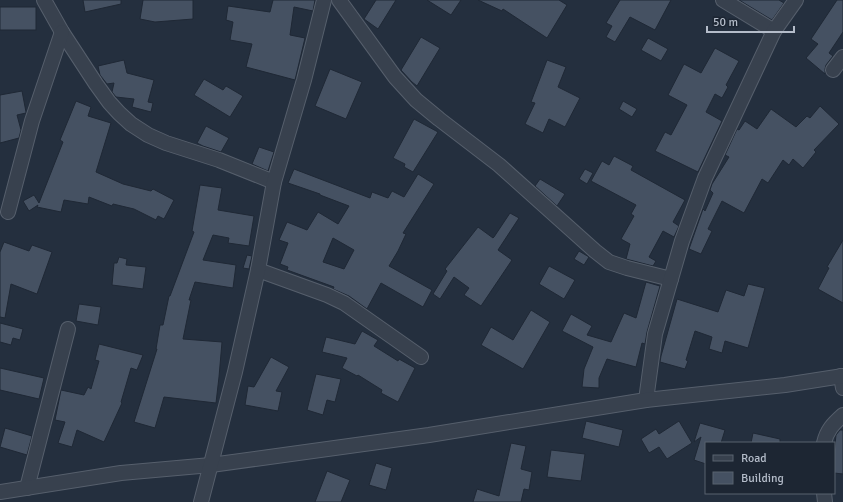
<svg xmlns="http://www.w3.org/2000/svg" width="843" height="502" font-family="Signika,sans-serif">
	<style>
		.building { fill: #455162; stroke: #1f2835; fill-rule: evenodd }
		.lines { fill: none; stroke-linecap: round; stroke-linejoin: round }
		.minor-casing { stroke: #565f6c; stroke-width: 16 }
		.minor { stroke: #38414e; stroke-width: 14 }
	</style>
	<rect width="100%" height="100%" fill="#242f3e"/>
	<g class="building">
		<path d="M83,0h38v4l-36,8z"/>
		<path d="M143,0h50v19l-38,3 -15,-3z"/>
		<path d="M273,0h42l-2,11 -19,-4 -4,28 15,3 -10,42 -49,-13 6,-23 -22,-4 3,-18 -7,-2 2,-14 42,6z"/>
		<path d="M376,0h20l-18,29 -14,-10z"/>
		<path d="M427,0h34l-10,15z"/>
		<path d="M478,0h81l8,5 -20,33 -44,-29 -1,2z"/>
		<path d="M620,0h51l-16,30 -25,-13 -15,25 -9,-5 6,-11 -6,-3z"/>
		<path d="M739,0h40l5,3 -12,17z"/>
		<path d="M837,0h6v32l-14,21 4,3 -7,9 -1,4v5l-19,-16 12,-14 -7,-5z"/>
		<rect x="0" y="7" width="36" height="23"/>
		<path d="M421,37l19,11 -23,38 -5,-4 -11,-12z"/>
		<path d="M648,38l20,11 -7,12 -20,-11z"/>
		<path d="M715,48l24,13 -13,24 2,2 -6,11 -7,-4 -9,18 16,9 -24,51 -43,-21 10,-19 6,3 16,-30 -19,-10 16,-31 17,9z"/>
		<path d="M124,60l3,13 27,7 -6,22 5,1 -2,9 -19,-5 2,-8 -18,-2 -4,-5 2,-9 -7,1 -7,-9 -2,-9z"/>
		<path d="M547,60l19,7 -8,20 22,11 -15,29 -16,-8 -6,14 -18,-9 10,-21 -4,-1z"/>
		<path d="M330,69l32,13 -16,37 -31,-13z"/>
		<path d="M204,79l19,11 3,-4 17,10 -13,21 -36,-22z"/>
		<path d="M22,91l4,21v1l-9,2 4,15 -2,8 -19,5v-48z"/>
		<path d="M76,101l15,6 -3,9 23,7 -15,49 27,12 28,7 2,-2 21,11 -10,19 -6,-3 -2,4 -22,-11 -21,-5 -1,2 -23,-9 -1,7 -24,-4 -3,12 -24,-5 1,-2 -9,6 -6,-10 11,-6 5,8 24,-61 -3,-2z"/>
		<path d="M623,101l14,8 -5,8 -13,-8z"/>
		<path d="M820,106l19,18 -25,26 2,2 -13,16 -10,-9 -4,6 -6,-5 -15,23 -6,-4 -18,34 -22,-12 -14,28 4,2 -11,23 -12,-5 14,-40 2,2 8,-18 -3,-3 2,-6 17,-27 -4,-2 12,-26 2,1 6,-9 12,8 14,-20 25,18 11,-11 3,2z"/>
		<path d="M414,119l24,13 -25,40 -9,-5 1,-3 -12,-6z"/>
		<path d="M206,126l23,12 -8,14 -18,-6 -6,-3z"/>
		<path d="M259,147l15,5 -6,19 -16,-7z"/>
		<path d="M614,156l19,10 -2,4 54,30 -12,22 6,4 -5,11 -11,-6 -14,26 7,4 -3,5 -27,-7 4,-15 -9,-5 13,-23 -3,-2 5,-9 -45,-24 11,-20 7,4z"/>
		<path d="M294,169l76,29 2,-6 16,6 4,-7 12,6 14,-23 16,10 -31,49 3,1 -8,17 -9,15 43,24 -9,17 -42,-24 -14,26 -18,-13 -16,-7 1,-2 -47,-17 1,-3 -8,-3 8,-21 -9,-3 8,-18 20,8 11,-18 20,12 11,-18 -29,-11v-1l-32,-11zM333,238l21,12 -10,19 -21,-7z"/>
		<path d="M585,169l8,4 -6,11 -8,-5z"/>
		<path d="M540,179l25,15 -8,12 -22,-20z"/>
		<path d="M200,185l22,3 -4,22 36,6 -5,30 -21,-3 1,-5 -16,-3 -10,25 33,5 -3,23 -38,-6 -6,18h2l-8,39 39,3 -3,35 -3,26 -52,-6 -9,31 -21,-6 23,-73h-1l4,-24h3l6,-29h1l24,-64 -2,-1z"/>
		<path d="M510,213l9,5 -21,32 14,10 -31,46 -17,-11 5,-7 -15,-11 -14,22 -7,-5 14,-23 -2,-2 33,-42 15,11 1,-1z"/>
		<path d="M843,240v63l-25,-14 11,-21 -2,-1z"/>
		<path d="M4,242l25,9 3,-6 20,7 -15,42 -26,-10 -6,34 -5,-1v-65z"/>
		<path d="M579,251l10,6 -5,8 -10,-6z"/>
		<path d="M247,255l5,1 -3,13 -6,-1z"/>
		<path d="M119,257l8,2 -1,6 20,2 -3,22 -31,-4 2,-22h3z"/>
		<path d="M549,266l26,14 -11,19 -25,-15z"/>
		<path d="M646,282l14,4 -13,46 -2,12 -3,-1 -6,24 -29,-8 -8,19v10l-17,-1 2,-18 9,-22 -31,-16 9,-17 21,12 -5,9 24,7 13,-29 12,5z"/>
		<path d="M748,284l17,4 -17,60 -23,-7 -3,12 -13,-4 3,-12 -17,-6 -9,29 2,1 -3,8 -25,-7 1,-6 16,-57 41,13 8,-22 18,6z"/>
		<path d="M79,304l22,3 -3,18 -22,-4z"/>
		<path d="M531,310l19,12 -27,47 -42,-24 10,-18 22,13z"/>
		<path d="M0,323l23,6 -3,11 -7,-2 -2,7 -11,-3z"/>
		<path d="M362,331l16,9 -4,6 24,15 1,-2 16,9 -17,34 -17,-9 1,-3 -24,-15 -1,1 -15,-8 5,-10 -25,-6 4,-15 29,7z"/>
		<path d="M99,344l44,11 -6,15 -6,-2 -10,34 1,1 -18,39 -27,-12 -5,17 -14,-4 7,-21 -10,-2 6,-30 23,5 4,-8 3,2 8,-28 -4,-1z"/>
		<path d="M271,357l18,10 -13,24 6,1 -4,19 -33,-6 3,-19 6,1z"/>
		<path d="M0,368l44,10 -5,21 -39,-9z"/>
		<path d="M316,374l25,5 -6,23 -8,-2 -4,15 -16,-5z"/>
		<path d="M586,421l37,9 -4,17 -37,-9z"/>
		<path d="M679,421l13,22 -25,16 -8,-12 -10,6 -8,-14 15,-10 3,5z"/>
		<path d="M700,423l25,7 -4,13h-15v21l-12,-4 7,-23 -7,5z"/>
		<path d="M5,428l27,8 -5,19 -27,-8z"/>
		<path d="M840,430h3v44l-9,-1v-19l2,-19z"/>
		<path d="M753,433l27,6v4h-29z"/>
		<path d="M511,443l15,3 -5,23 11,3 -3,18 -5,-1 -3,13h-48l4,-13 22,7z"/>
		<path d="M551,450l34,4 -4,27 -34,-4z"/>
		<path d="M376,463l16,5 -6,22 -17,-5z"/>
		<path d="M327,471l23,9 -9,22h-26z"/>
	</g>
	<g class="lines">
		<g class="minor-casing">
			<g id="minor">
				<path d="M44,0l18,32 34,52 13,18 10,11 12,11 17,11 18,8 53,17 55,22"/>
				<path d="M339,0l56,77 21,23 23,19 60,46 96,86 14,11 18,6 44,11"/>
				<path d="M723,0l51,31"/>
				<path d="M833,70l10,-13"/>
				<path d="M8,212l24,-91 30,-89"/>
				<path d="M258,270l69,25 17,8 77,54"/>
				<path d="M841,376l2,12"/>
				<path d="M646,400l9,-66 27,-93 23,-63 69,-147 22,-31"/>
				<path d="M824,443c3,-13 9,-19 19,-28"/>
				<path d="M27,488l41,-159"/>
				<path d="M0,492l121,-19 90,-8 218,-30 217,-35 139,-15 58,-9"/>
				<path d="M824,493l1,9"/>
				<path d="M201,502l34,-130 23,-102 16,-88 30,-102 20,-80"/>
			</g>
		</g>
		<use href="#minor" class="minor"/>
	</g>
	<rect x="705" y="442" width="130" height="52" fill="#1d2633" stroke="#59626f"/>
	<rect x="713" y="455" width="20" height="6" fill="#38414e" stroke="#59626f"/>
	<text x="741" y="462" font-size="12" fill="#b4bcc9">Road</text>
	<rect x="713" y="472" width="20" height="12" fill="#455162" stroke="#59626f"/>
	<text x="741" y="482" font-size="12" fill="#b4bcc9">Building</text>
	<path d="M707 26v6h87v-6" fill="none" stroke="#b4bcc9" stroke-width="2"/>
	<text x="713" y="26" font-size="12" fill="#b4bcc9" stroke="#1d2633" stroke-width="3" paint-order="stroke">50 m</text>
</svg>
